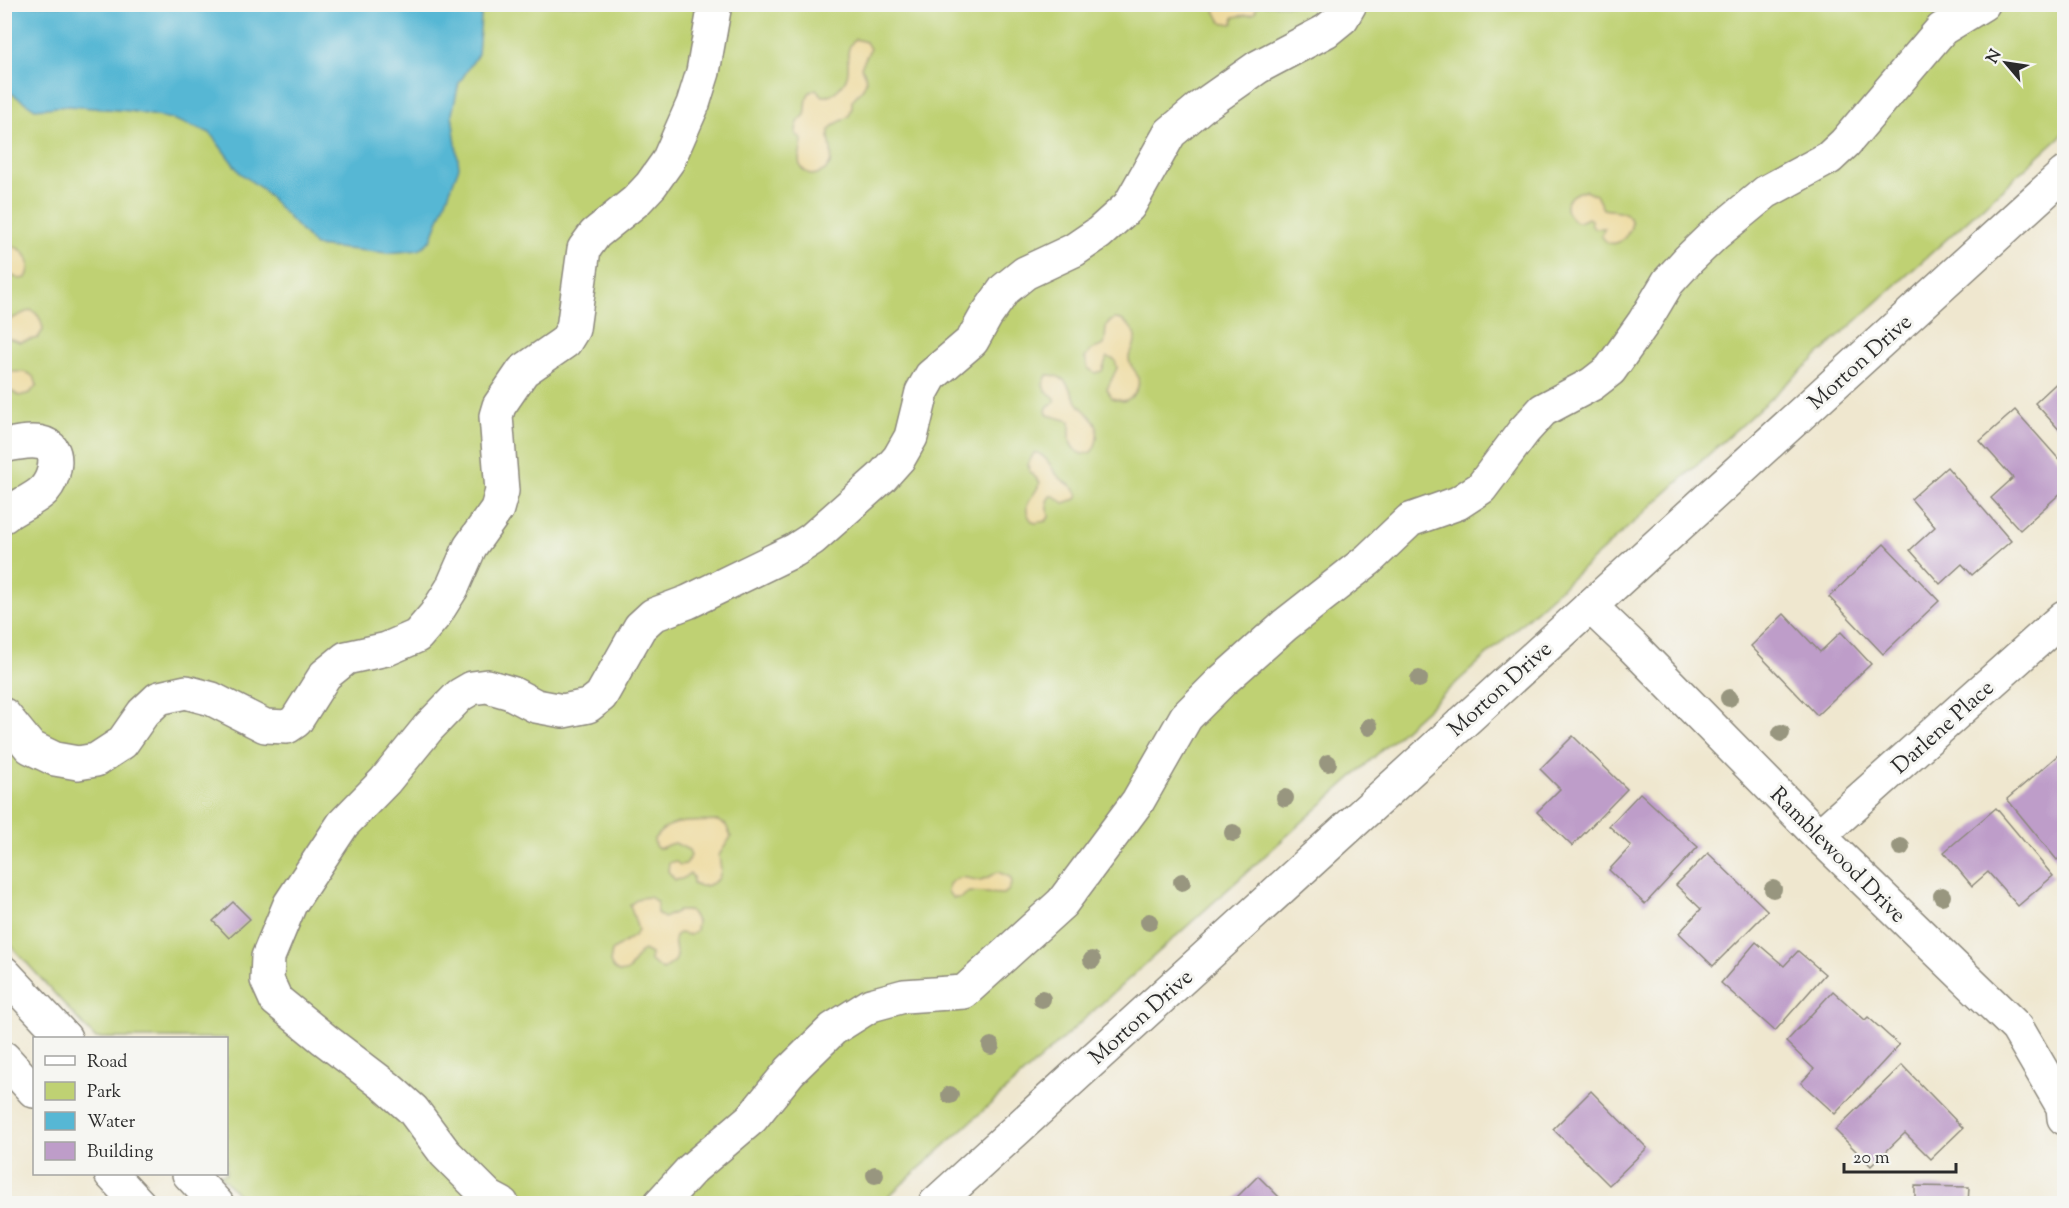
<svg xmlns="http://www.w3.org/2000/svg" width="2069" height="1208" font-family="'Sorts Mill Goudy',serif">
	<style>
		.green { fill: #bfd173; stroke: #757e4f; stroke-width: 1.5 }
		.sand { fill: #eeda9e; stroke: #8c8264; stroke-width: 1.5 }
		.water { fill: #56b7d4; stroke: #407180; stroke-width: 1.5 }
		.building { fill: #be9dc9 }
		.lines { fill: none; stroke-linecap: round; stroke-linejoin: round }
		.minor-casing { stroke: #8d897d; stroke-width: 36 }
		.major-casing { stroke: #8d897d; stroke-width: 36 }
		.minor { stroke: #fff; stroke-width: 33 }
		.major { stroke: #fff; stroke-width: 33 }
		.tree { fill: #98967f }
		.labels { text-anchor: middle; stroke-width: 6; stroke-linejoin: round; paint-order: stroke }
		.street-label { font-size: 22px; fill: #2b2b2b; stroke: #f6f6f2 }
	</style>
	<rect width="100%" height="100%" fill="#f6f6f2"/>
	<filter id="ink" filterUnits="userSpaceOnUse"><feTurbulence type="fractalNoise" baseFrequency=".0167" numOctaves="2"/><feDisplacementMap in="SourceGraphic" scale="12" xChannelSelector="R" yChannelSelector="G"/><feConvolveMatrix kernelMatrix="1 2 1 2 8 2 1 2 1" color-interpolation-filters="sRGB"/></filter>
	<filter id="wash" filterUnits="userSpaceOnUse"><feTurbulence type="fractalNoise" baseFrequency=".008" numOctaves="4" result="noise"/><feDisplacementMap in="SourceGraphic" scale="24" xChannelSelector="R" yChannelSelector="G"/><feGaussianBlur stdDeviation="1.35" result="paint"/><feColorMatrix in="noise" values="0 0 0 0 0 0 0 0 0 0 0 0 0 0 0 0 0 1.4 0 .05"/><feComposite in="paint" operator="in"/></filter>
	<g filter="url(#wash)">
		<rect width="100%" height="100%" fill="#efe7cf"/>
		<path class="green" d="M5,5h2059v128l-1183,1070h-635l-27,-29h7v-136h-131l-90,-99z"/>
		<g class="sand">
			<path d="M1212,5h45l-2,7 -2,2 -19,3 -1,6 -1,1 -11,-2z"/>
			<path d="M855,39l11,3 4,7 -9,18c1,3 4,5 4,8 4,12 -8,18 -13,26 1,23 -13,16 -22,28 -7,7 17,40 -18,46 -20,-9 -11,-18 -10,-35l-6,-6c0,-10 2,-13 9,-19 3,-11 -2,-22 11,-26l7,7c6,0 8,-1 13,-5 24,-20 2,-35 19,-52z"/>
			<path d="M1585,190l11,5 7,14c13,3 24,-1 29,14 -3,16 -21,30 -31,12l4,-7h-11l-2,-2 -1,-6 -3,-2 -8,4h-4c-18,-14 -10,-27 9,-32z"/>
			<path d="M10,246c16,2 24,17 16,32l-7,1 -10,-5 -4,1v-26z"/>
			<path d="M30,310c9,3 12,11 13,20l-5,8 -18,4 -15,-5v-15z"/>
			<path d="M1114,319c12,-1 25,14 20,26 -1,6 -5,7 -5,13 0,8 6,11 8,17 5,12 -3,23 -14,26l-11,-3 -5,-9 10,-21 -2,-8 -8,-3 -5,14 -7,2 -7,-5 -3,-10 6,-8 13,-5c4,-11 -3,-19 10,-26z"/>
			<path d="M5,372c13,0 28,-4 32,13l-7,8 -11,3 -14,-9z"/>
			<path d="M1047,375c24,0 22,19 33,31 5,6 13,11 16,18 3,6 1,23 -5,28 -1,1 -7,2 -9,2 -17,-8 -11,-18 -12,-33l-22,-6 -2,-4 2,-5 7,-4v-4l-10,-8 -2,-5z"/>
			<path d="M1034,453h4c10,5 12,13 19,22 8,9 17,9 21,21l-2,3 -12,4 -10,-7h-4l-3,5 2,16 -3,4 -11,2 -4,-3c-11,-16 2,-21 8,-35l1,-3 -10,-10 -2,-8z"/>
			<path d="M718,821l8,4 5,12 -12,18 2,15 -2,8c-6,7 -18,11 -26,6v-7l-3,-4 -8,6 -7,1 -7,-9 1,-8 6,-2 5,4 6,-1 5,-8 -2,-6 -14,-7c-8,0 -14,9 -20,3l-1,-7c17,-23 39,-16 64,-18z"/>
			<path d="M998,872l12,5 2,5 -4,9 -5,3 -34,-2 -9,6h-7l-5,-6 1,-8c14,-12 17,-4 31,-4 7,-1 12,-5 18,-8z"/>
			<path d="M650,897l7,5v11l7,5 14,-7h12l7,10 -1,9 -6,5 -11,-2 -3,2 -2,5 3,17 -2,4 -12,9 -13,-9 1,-7 -7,-4 -4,2 -11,18c-9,6 -16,0 -19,-8l2,-11 23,-16 3,-5 -8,-25 9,-7z"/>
		</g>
		<path class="water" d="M4,5h478l-4,49 -19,29 -7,31 7,53 -28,73 -12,10 -31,3 -73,-7 -53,-57 -22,-16 -30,-40 -38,-14 -42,-8 -62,-5 -33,3 -30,-20z"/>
		<g id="blocks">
			<g class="building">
				<path d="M2064,376v59l-29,-32z"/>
				<path d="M2015,410l49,55v25l-44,40 -29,-32 22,-20 -33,-37z"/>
				<path d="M1947,467l64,74 -39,34 -10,-11 -22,20 -30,-34 25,-23 -24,-28z"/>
				<path d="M1884,544l55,57 -56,53 -54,-57z"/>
				<path d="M1784,614l36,38 21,-20 30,32 -54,51 -66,-69z"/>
				<path d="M1573,736l54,53 -55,57 -35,-34 23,-23 -20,-20z"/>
				<path d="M2064,750v104l-7,6 -50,-61z"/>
				<path d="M1640,793l58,54 -53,57 -36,-34 22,-24 -22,-20z"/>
				<path d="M1996,808l57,68 -35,30 -30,-34 -16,14 -28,-34z"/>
				<path d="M1708,853l60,58 -55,55 -34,-33 22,-24 -25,-24z"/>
				<path d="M233,902l17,17 -21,19 -16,-17z"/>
				<path d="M1756,942l28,24 14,-15 27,23 -50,57 -54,-48z"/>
				<path d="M1833,991l32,29 3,-3 31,28 -64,69 -34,-31 13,-14 -28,-27z"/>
				<path d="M1902,1065l61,63 -32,31 -26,-26 -34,33 -36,-36z"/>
				<path d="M1591,1091l56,57 -38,37 -56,-56z"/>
				<path d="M1258,1176l28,28 -54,-2z"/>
				<path d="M1915,1186l54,1 -1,17h-53z"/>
			</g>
		</g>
	</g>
	<g filter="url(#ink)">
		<use href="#blocks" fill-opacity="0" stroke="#8d897d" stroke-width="1.5"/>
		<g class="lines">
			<g class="minor-casing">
				<g id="minor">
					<path d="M4,446c22,-5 57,-12 50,23 -1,7 -5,15 -10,21 -11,11 -28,16 -40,26"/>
					<path d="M1590,606l42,40 187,190 198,192 46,79 1,11"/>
					<path d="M4,715l26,32 25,12 23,4 18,-3 26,-17 21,-30 16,-15 27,-6 26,7 53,27 22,1 9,-6 29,-46 21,-17 41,-9 30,-13 18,-21 17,-27 18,-41 27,-38 5,-18 -6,-75 3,-10 24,-35 42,-29 8,-13 11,-80 11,-15 41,-33 15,-16 17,-24 25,-57 10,-32 12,-68"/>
					<path d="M1819,836l245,-219"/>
					<path d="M502,1204l-13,-7 -44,-44 -32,-43 -26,-23 -63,-48 -48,-39 -9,-20 1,-23 22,-53 53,-80 42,-43 43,-53 32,-33 12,-7 15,-2 24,7 25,13 27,5 25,-5 13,-10 39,-69 13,-12 35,-13 107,-52 17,-11 70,-62 17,-19 12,-21 11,-45 9,-16 41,-35 14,-25 19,-27 20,-16 49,-23 25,-17 30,-27 41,-73 31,-26 57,-40 68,-36 16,-13 8,-14"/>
					<path d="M660,1204l32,-35 60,-51 38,-47 43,-42 38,-24 33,-9 60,-4 98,-89 76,-102 48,-84 35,-35 64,-57 83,-65 42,-40 48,-17 23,-15 42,-56 20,-22 49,-26 18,-14 34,-48 24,-40 21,-23 25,-24 52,-43 63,-34 16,-15 97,-114 41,-25"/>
					<path d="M935,1204l1129,-1030"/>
				</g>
			</g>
			<g class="major-casing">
				<g id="major">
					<path d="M4,973l61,65"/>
					<path d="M4,1058l30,33"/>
					<path d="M111,1174l28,30"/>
					<path d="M189,1174l28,30"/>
				</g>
			</g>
			<use href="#minor" class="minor"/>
			<use href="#major" class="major"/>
		</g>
		<g class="tree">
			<circle cx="1419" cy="679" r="9"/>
			<circle cx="1729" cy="698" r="9"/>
			<circle cx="1369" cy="727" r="9"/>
			<circle cx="1781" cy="733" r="9"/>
			<circle cx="1328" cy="763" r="9"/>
			<circle cx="1285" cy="798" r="9"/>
			<circle cx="1233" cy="833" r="9"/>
			<circle cx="1901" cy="847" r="9"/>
			<circle cx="1182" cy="882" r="9"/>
			<circle cx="1773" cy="889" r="9"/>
			<circle cx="1942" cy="896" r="9"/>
			<circle cx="1149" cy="922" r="9"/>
			<circle cx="1092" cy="960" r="9"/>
			<circle cx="1042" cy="999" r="9"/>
			<circle cx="991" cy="1046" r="9"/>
			<circle cx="950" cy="1095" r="9"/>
			<circle cx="875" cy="1175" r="9"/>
		</g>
	</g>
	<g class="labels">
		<g class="street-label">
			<text transform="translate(1859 361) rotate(-42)" y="8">Morton Drive</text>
			<text transform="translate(1499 688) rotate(-42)" y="8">Morton Drive</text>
			<text transform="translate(1942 726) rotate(-42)" y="8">Darlene Place</text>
			<text transform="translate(1839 854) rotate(45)" y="8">Ramblewood Drive</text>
			<text transform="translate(1140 1016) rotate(-42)" y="8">Morton Drive</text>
		</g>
	</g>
	<rect width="2069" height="1208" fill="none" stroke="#f6f6f2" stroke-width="24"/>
	<rect x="33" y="1037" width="195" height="138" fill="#f6f6f2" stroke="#a5a5a2" stroke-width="1.5"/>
	<rect x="45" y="1056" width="30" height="9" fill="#ffffff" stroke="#a5a5a2" stroke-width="1.5"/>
	<text x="87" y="1067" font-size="18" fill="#2b2b2b">Road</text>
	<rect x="45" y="1082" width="30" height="18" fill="#bfd173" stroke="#a5a5a2" stroke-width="1.5"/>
	<text x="87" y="1097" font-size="18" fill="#2b2b2b">Park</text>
	<rect x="45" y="1112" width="30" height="18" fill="#56b7d4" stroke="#a5a5a2" stroke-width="1.5"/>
	<text x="87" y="1127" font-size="18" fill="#2b2b2b">Water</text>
	<rect x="45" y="1142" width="30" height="18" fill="#be9dc9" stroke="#a5a5a2" stroke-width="1.5"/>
	<text x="87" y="1157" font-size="18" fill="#2b2b2b">Building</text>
	<g transform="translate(2006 63) rotate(299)" stroke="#f6f6f2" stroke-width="4.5" paint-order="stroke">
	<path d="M0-4.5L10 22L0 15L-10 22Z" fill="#2b2b2b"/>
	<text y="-9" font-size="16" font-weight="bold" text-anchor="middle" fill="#2b2b2b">N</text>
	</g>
	<path d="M1844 1163v9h112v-9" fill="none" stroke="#2b2b2b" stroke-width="3"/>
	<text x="1853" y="1163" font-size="18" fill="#2b2b2b" stroke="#f6f6f2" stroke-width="4.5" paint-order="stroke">20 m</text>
</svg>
